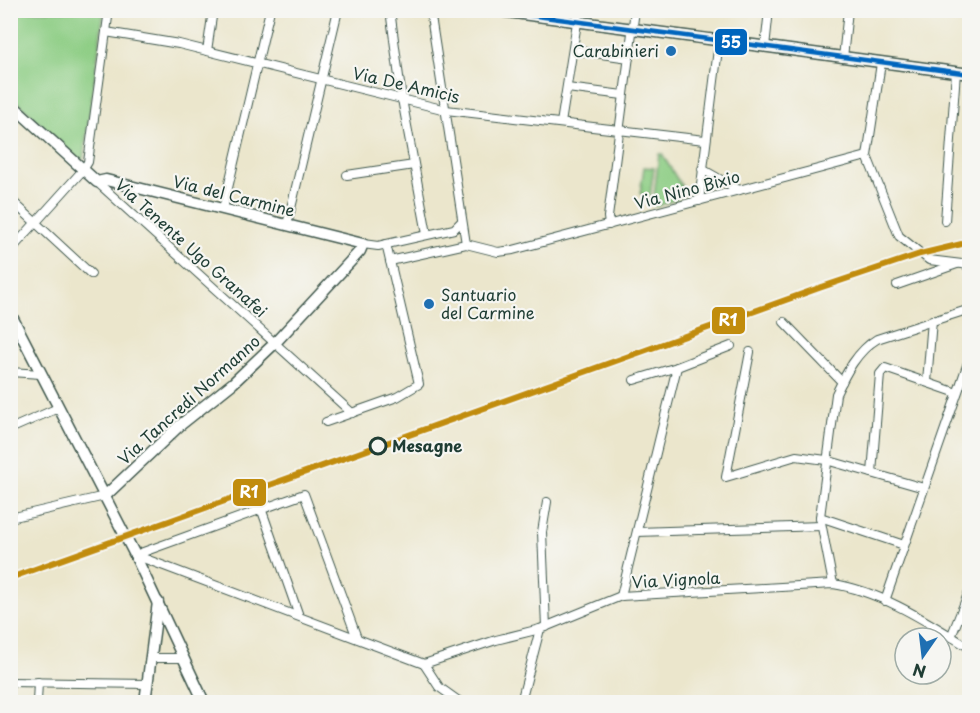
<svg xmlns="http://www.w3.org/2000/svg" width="980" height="713" font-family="'Playpen Sans',sans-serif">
<rect width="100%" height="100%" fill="#f6f6f2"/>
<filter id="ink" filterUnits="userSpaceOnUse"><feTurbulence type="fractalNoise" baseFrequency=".0167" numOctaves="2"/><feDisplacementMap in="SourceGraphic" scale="12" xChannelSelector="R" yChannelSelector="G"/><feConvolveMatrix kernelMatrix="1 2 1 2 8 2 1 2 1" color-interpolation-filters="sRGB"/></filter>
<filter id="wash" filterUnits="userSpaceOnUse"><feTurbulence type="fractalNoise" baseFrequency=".008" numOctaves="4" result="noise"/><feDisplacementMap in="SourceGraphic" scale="24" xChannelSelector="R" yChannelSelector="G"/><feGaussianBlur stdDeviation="1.35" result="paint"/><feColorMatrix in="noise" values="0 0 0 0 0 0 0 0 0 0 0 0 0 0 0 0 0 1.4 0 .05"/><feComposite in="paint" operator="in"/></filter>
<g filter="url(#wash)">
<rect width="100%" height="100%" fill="#ebe6cc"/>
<g fill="#8dcd84" stroke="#56855c" stroke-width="1.5">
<path d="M10,11H104L83,160L77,159L11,96Z"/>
<path d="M659,154H662L685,192L679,198L656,207L653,205Z"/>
<path d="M644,167L654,168L650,196L640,194Z"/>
</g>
</g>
<g filter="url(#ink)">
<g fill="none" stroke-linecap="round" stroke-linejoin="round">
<defs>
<g id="street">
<path d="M390,10L402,99L427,234"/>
<path d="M430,10L466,244"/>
<path d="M106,32L179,44L446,110L705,140"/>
<path d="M765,47L769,10"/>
<path d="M573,50L629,58"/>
<path d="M207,51L213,10"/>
<path d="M843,58L848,10"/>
<path d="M881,63L867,156L899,236L929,260L970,265"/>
<path d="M567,88L623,95"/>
<path d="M561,123L579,10"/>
<path d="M702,169L739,190"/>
<path d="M347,175L414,165"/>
<path d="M97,182L352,413"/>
<path d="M10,199L91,274"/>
<path d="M699,201L719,41"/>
<path d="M223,209L270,10"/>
<path d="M945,221L956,72"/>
<path d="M287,225L338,10"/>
<path d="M609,225L608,217L635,10"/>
<path d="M363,244L378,246L454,229L461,222"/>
<path d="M386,244L390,261L466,244L498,252L513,250L867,156"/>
<path d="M10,251L83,170L88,162L109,10"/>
<path d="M897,285L957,264"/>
<path d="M784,322L842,382"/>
<path d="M750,352L726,477L796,456L826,460L924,488"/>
<path d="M10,372L41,374"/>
<path d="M634,380L677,367"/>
<path d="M927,382L932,320"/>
<path d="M326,422L397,397L419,384L390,261"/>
<path d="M10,429L58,408"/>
<path d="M872,473L880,374L885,368L957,393"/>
<path d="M261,508L299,616"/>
<path d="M820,517L904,545"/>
<path d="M10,518L105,496"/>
<path d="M637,532L821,526"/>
<path d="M135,555L304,494L357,638"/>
<path d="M135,555L424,664"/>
<path d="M833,584L820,517L836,394C846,373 857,351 877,339L970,309"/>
<path d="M621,596L677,367L731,346"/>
<path d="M885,601L970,357"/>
<path d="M546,627L542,532L547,502"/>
<path d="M951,637L970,589"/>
<path d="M152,658H184"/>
<path d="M424,664L496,640L540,629L621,596L833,584C881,591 929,623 970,648"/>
<path d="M424,664L439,687L460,702"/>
<path d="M10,682L148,684"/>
<path d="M37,702L38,682"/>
<path d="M521,702L540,629"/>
</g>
<g id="secondary">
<path d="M492,10L970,74"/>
<path d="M10,103L97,182L106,180L363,244L360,251L274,344L233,383L179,426L105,496"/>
<path d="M10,313L135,555L204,702"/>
<path d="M145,702L158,602"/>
</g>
</defs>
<use href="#street" stroke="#3e564b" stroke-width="10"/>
<use href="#secondary" stroke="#3e564b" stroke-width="13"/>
<use href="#street" stroke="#fff" stroke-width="8"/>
<use href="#secondary" stroke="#fff" stroke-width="10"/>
<defs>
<path id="bus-1" d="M492,10L970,74"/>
</defs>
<use href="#bus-1" stroke="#f6f6f2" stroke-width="9"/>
<use href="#bus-1" stroke="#0065bd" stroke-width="4.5"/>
<defs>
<path id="rail-1" d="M10,578L819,288L920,254L970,242"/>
</defs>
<use href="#rail-1" stroke="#f6f6f2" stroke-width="10"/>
<use href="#rail-1" stroke="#c18c0d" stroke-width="6"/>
</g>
</g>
<g fill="#1f6fb2" stroke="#f6f6f2" stroke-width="2">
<circle cx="671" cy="51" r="6"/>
<circle cx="429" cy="304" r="6"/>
</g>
<circle fill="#f6f6f2" stroke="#1f3d34" stroke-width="3" cx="378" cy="446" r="8"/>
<g text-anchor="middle" stroke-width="4.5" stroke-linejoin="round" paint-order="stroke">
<g font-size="16" fill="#1f3d34" stroke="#f6f6f2" text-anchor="end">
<text x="659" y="57">Carabinieri</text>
<text x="441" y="301" text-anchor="start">Santuario<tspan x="441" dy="18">del Carmine</tspan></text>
</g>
<g font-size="16" fill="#1f3d34" stroke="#f6f6f2">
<text transform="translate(406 85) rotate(13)" y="6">Via De Amicis</text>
<text transform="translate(687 190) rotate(-15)" y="6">Via Nino Bixio</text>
<text transform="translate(234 196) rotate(14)" y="6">Via del Carmine</text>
<text transform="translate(191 248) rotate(42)" y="6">Via Tenente Ugo Granafei</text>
<text transform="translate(189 400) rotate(-42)" y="6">Via Tancredi Normanno</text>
<text transform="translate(676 580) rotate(-3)" y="6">Via Vignola</text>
</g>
<g font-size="16" font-weight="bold" fill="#1f3d34" stroke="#f6f6f2" text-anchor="start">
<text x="392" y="452">Mesagne</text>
</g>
</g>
<g stroke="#f6f6f2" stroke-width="2">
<rect x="714" y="28" width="34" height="28" rx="6" fill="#0065bd"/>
<rect x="711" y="306" width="35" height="29" rx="6" fill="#c18c0d"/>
<rect x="232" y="478" width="35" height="29" rx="6" fill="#c18c0d"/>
</g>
<g font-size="16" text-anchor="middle" font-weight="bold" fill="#fff">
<text x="731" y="48">55</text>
<text x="728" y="326">R1</text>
<text x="249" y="498">R1</text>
</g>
<rect width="980" height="713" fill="none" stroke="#f6f6f2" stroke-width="36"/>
<g transform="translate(923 656) rotate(194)"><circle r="28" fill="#f6f6f2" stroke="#a0aca6" stroke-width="1.5"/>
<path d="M0-4.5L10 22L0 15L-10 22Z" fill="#1f6fb2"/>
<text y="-9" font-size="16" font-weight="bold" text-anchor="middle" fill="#1f3d34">N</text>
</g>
</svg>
